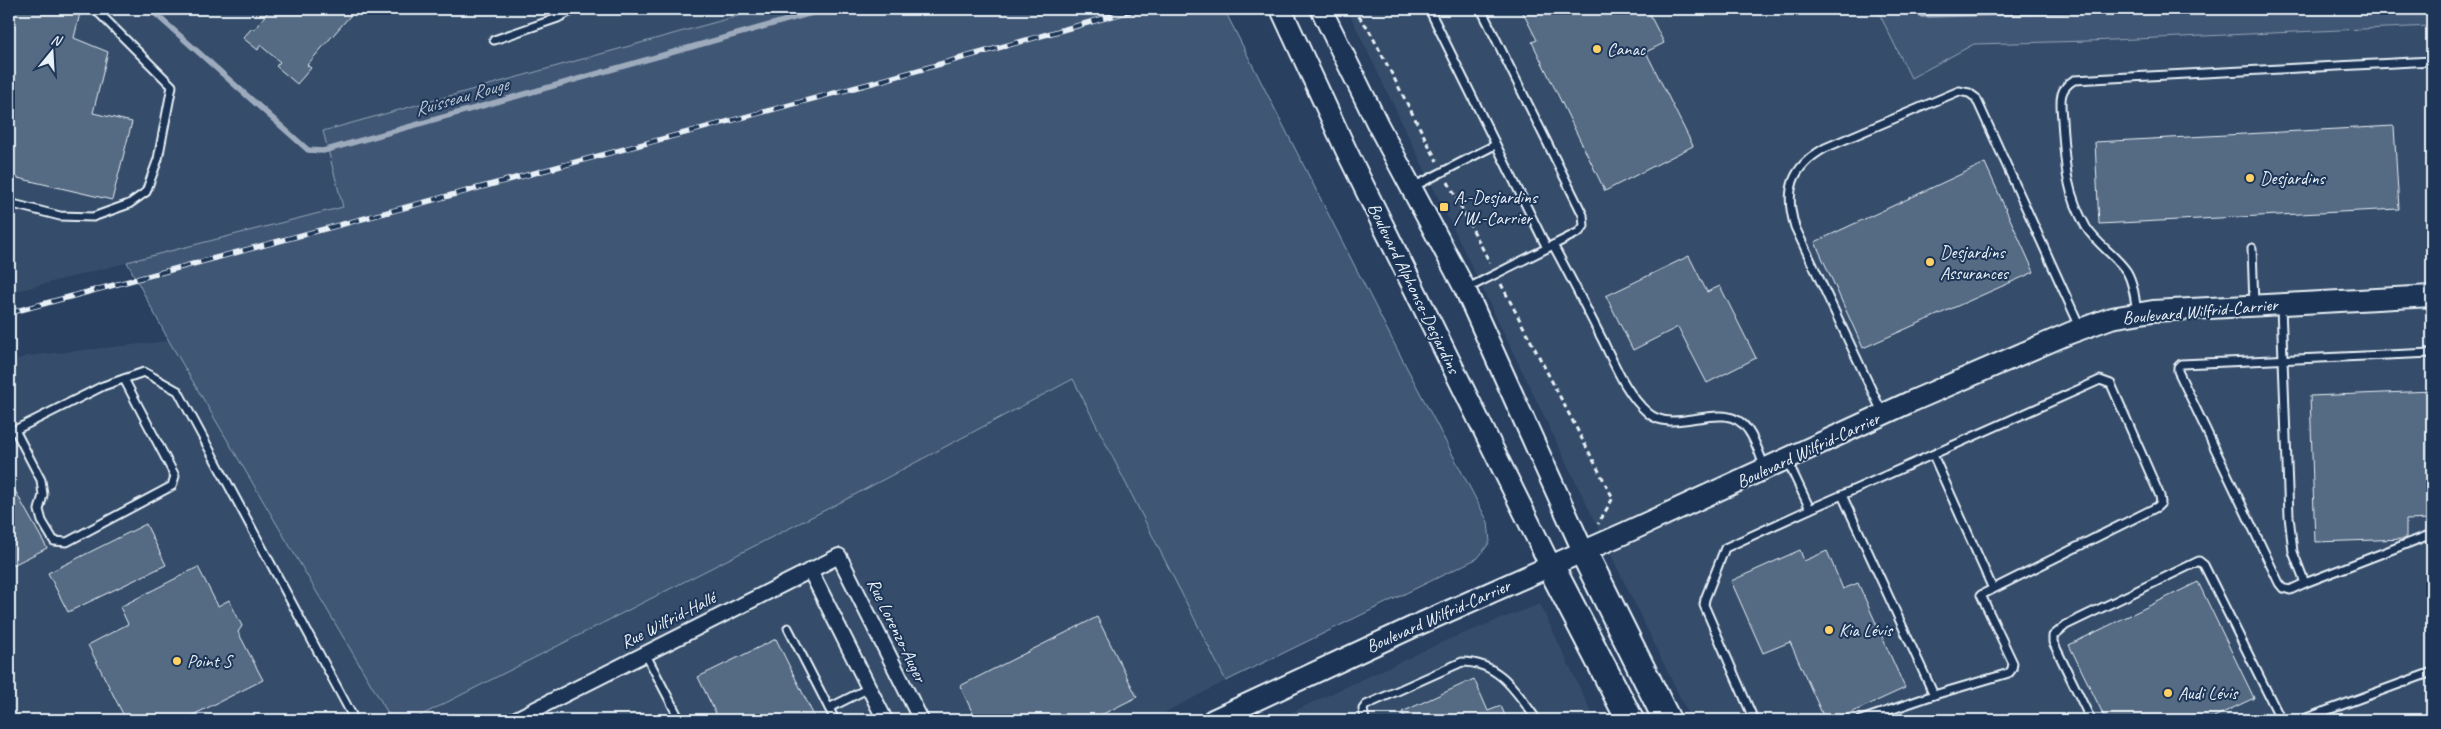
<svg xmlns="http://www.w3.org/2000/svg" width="2441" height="729" font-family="Caveat,sans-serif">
<rect width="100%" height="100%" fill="#294061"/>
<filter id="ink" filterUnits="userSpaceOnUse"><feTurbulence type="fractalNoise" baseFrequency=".02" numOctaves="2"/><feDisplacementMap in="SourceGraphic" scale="10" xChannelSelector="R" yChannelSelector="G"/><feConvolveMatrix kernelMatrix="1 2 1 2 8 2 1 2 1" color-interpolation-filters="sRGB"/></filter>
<g filter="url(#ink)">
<g fill="#364d6b">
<path d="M9,9H763L323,131L343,207L9,293Z"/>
<path d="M1347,9H1877L1911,78L1974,44L2089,41L2432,26V720H1691Z"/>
<path d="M169,341L392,720H18L9,703V362L28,356Z"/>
<path d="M1073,379L1226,681L1150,720H412L841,502Z"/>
<path d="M1540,604L1595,720H1275L1447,640Z"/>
</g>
<g fill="#415774" stroke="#94a4b6">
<path d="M763,9H1224L1396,347L1488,522L1490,542L1478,558L1226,681L1073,379L841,502L412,720H392L169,341L127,262L343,207L323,131Z"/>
<path d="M1877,9H2432V26L2089,41L1974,44L1911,78Z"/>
</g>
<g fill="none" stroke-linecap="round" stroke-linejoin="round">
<g stroke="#9dabbd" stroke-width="5.5">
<path d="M150,9L308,150L323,151L826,9"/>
<path d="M1919,9L1922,15L2182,9"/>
</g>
</g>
<g fill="#556a83" stroke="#e8f1f8">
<path d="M10,9H81L74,38L108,52L93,113L132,122L112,200L9,176Z"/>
<path d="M270,9H356L307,65L311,68L297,84L276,66L280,62L260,45L258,50L243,38L252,28L254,30Z"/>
<path d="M1521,9H1647L1664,43L1646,52L1693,146L1605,191L1532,42L1537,40Z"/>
<path d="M2394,126L2399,209L2099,224L2095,142Z"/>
<path d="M1985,163L2034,272L1863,348L1815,242Z"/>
<path d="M1689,256L1707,292L1720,286L1756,358L1707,383L1678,327L1633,350L1606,296Z"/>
<path d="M2432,391V519L2406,520V539L2315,542L2310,396Z"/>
<path d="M9,480L47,548L9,567Z"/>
<path d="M146,524L166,565L68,612L48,573Z"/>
<path d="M1800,550L1804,561L1827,551L1843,589L1858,583L1905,688L1835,720H1825L1790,642L1763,653L1731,581Z"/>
<path d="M198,567L218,606L229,600L242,626L238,632L263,680L183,720H126L88,645L128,624L120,607Z"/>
<path d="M2198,582L2254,698L2214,717L2215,720H2106L2069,645Z"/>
<path d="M1097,617L1137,697L1091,720H976L960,686Z"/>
<path d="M776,639L816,720H719L698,677Z"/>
<path d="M1474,679L1488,711L1501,706L1507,720H1406L1402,712Z"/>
<path d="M644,713L647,720H629Z"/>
</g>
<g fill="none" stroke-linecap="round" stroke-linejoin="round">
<defs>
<g id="lane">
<path d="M1429,9L1547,248"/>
<path d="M494,40L558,18L575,9"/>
<path d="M1413,187L1495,145"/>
<path d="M9,203L60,216L93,217L129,204L146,192L158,159L172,86L95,9"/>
<path d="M1553,245C1570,276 1586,308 1602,339C1615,365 1626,394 1648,413C1675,437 1725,396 1748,430C1756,441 1760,456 1765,468"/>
<path d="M2252,248L2254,305"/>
<path d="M1466,289L1579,232L1584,226L1583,215L1481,9"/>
<path d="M2281,307L2289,516L2293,552L2305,583L2432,534"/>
<path d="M2137,313C2135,300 2134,284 2127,272C2116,255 2097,245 2086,227C2065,190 2065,162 2062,120C2061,103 2057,90 2074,80L2432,61"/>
<path d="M1882,412L1795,227C1784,191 1791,167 1825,148L1959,91L1969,93L1976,98L2081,329"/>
<path d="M15,430L41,480L43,495L39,510L42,521L54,541L67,542L172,486L175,476L124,379"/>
<path d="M9,433L103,386L144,372L178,391L352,715"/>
<path d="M1933,455L1993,589"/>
<path d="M1787,460L1810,509L1842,495L1934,695L2009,673L2012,669L2013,663L1981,595L2157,507L2161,503L2160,496L2111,384L2100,380L1842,495"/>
<path d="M2305,583L2290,590L2283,588L2279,583L2178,371V367L2181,364L2432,353"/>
<path d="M788,628L835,720"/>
<path d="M645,653L680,720"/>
<path d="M829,708L869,688"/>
<path d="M1365,720L1363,709L1366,705L1462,662C1500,662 1517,693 1537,720"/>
<path d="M1754,720L1704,605L1705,599L1725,548L1810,509"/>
<path d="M1861,720L1934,695"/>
<path d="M2091,720L2053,642V636L2066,625L2199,561L2204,565L2281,720"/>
<path d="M2301,720L2432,672"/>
</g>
<g id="street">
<path d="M810,570L885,720"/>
<path d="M514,720L839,556L921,720"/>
</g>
<g id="secondary">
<path d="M1281,9L1346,150L1550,565"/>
<path d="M1321,9L1378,125L1465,289L1583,551"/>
<path d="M1213,720L1415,626L1625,533L1910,402L2070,333L2111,318L2153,311L2432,296"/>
</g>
<g id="highway">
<path d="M1583,551L1667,720"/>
<path d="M1550,565L1630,720"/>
</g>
</defs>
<use href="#lane" stroke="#e8f1f8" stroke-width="11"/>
<use href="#street" stroke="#e8f1f8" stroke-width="18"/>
<use href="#secondary" stroke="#e8f1f8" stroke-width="24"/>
<use href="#highway" stroke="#e8f1f8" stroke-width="30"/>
<g stroke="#e8f1f8" stroke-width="3" stroke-dasharray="5 4" stroke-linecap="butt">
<path d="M1353,9L1368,28L1437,161"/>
<path d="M1448,182L1490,263"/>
<path d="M1501,284L1613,498L1598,524"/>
</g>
<use href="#lane" stroke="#1d3557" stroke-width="7"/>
<use href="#street" stroke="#1d3557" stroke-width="14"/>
<use href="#secondary" stroke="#1d3557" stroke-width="20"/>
<use href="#highway" stroke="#1d3557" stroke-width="26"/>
<defs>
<path id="rail" d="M9,313L876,82L1137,9"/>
</defs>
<use href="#rail" stroke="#e8f1f8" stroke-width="5.5"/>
<use href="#rail" stroke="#1d3557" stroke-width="4" stroke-dasharray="11" stroke-linecap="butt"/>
</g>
</g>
<g fill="#ffd166" stroke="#1d3557" stroke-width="2">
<circle cx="1597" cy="49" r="5"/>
<circle cx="2250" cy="178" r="5"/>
<rect x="1439" y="202" width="10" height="10" rx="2.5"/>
<circle cx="1930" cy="262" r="5"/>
<circle cx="1829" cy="630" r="5"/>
<circle cx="177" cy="661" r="5"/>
<circle cx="2168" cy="693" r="5"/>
</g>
<g text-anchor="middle" stroke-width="4" stroke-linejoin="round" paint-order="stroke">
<g font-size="18" fill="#e8f1f8" stroke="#1d3557" text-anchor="start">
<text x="1607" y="55">Canac</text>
<text x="2260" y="184">Desjardins</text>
<text x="1454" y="203">A.-Desjardins<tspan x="1454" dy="21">/ W.-Carrier</tspan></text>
<text x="1940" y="258">Desjardins<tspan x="1940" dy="21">Assurances</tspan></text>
<text x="1839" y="636">Kia Lévis</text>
<text x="187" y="667">Point S</text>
<text x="2178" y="699">Audi Lévis</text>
</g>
<g font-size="18" fill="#e8f1f8" stroke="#1d3557">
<text transform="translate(1414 288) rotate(64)" y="6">Boulevard Alphonse-Desjardins</text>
<text transform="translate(2200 311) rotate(-5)" y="6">Boulevard Wilfrid-Carrier</text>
<text transform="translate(1808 450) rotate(-25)" y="6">Boulevard Wilfrid-Carrier</text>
<text transform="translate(1438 616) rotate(-24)" y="6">Boulevard Wilfrid-Carrier</text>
<text transform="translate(668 620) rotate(-27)" y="6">Rue Wilfrid-Hallé</text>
<text transform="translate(897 630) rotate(64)" y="6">Rue Lorenzo-Auger</text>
</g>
<g font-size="19" font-style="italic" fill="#b6c2d0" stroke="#1d3557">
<text transform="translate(461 96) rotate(-16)" y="7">Ruisseau Rouge</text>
</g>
</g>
<rect width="2441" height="729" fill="none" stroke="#1d3557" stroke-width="30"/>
<rect x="15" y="15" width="2411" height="699" fill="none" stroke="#e8f1f8" stroke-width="2" filter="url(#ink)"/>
<g transform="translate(52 52) rotate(18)" stroke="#1d3557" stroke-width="4" paint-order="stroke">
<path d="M0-4L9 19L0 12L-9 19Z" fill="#e8f1f8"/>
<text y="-8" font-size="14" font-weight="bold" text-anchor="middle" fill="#e8f1f8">N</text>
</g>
</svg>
